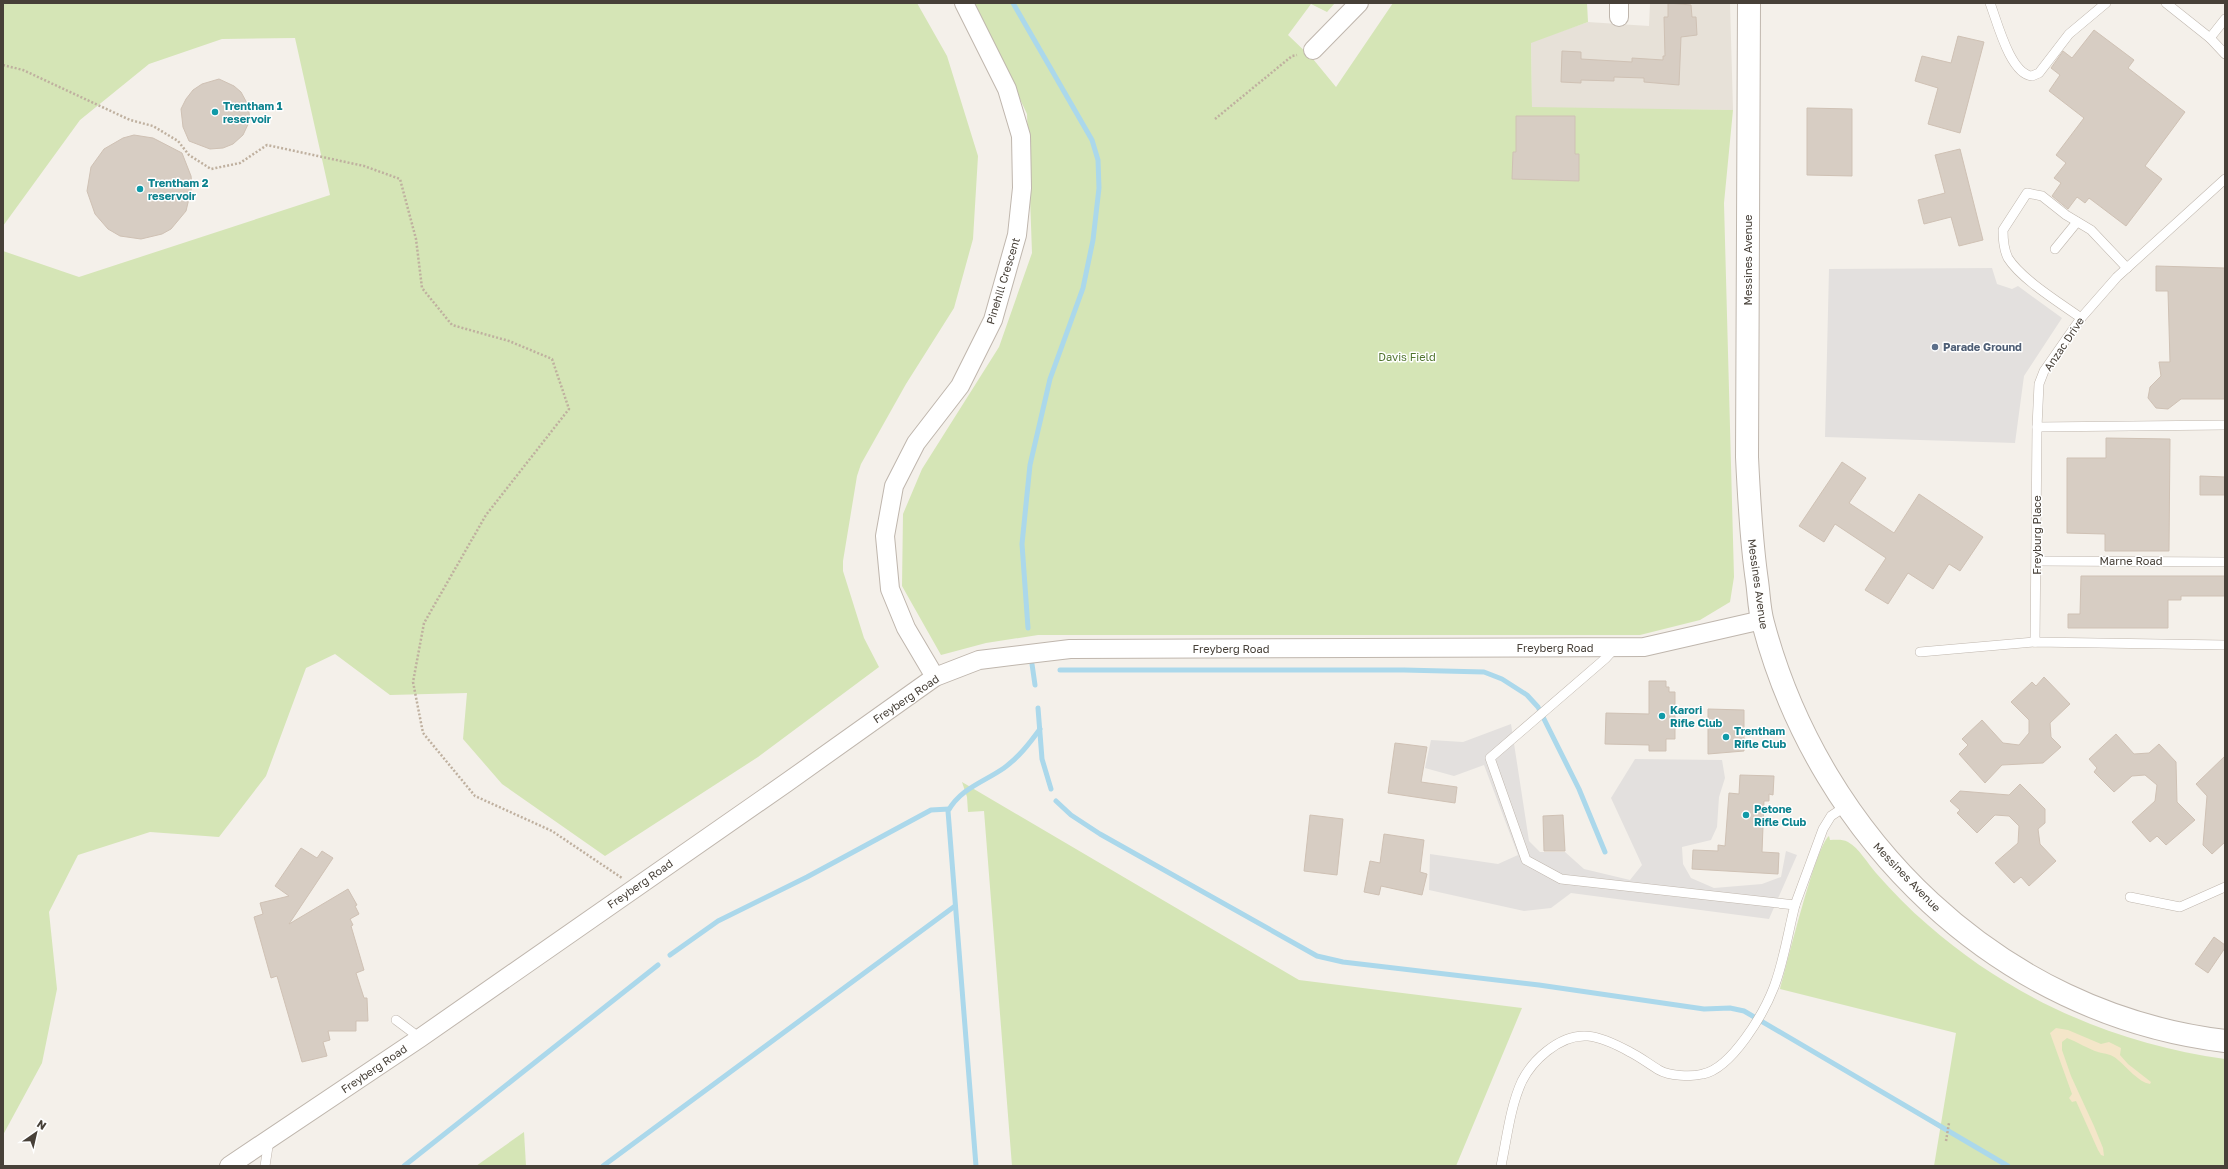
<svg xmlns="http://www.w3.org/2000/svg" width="2228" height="1169" font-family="'Golos Text',sans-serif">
<rect width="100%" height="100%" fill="#f4f0ea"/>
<path fill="#e7e1d8" d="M1650,3H1730L1733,110L1532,108L1531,42L1588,22L1649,26Z"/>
<g fill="#d5e5b6">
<path d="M3,3H917L947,56L978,156L973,239L954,308L906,384L861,464L857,476L843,561V571L864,638L879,667L758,757L605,856L502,784L463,739L467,693L390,695L335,654L306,668L266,776L219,837L150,832L78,855L49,912L57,989L42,1063L3,1135V251L79,277L330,195L295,38L222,39L149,64L80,120L3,226Z"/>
<path d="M975,3H1335L1327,12L1311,4L1288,35L1313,59L1336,87L1393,3H1587L1588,22L1531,43L1532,107L1733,110L1724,203L1734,577L1730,602L1700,620L1640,635H1038L986,643L941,655L902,586L903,514L922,469L999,347L1032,253L1027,114Z"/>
<path d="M962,782L1299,980L1522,1008L1456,1166H1012L984,811L968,812L967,797Z"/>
<path d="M1829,836L1830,840C1837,840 1842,839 1848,842C1859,848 1868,864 1876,873C1892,891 1909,909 1928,925C2011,998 2115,1044 2225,1059V1166H1934L1956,1033L1780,989C1787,965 1815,847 1829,836Z"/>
<path d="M524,1132L526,1166H476Z"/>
</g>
<path fill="#f4e6c9" d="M2056,1028L2068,1030L2101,1044L2109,1042L2121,1048L2120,1055L2128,1064L2151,1082L2150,1084C2138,1082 2127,1067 2118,1060C2112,1054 2105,1054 2098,1052C2088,1049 2078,1042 2067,1038L2062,1042V1050L2071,1076L2094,1126L2103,1148L2104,1156L2101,1155L2098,1150L2076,1101L2072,1102L2069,1098L2072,1094L2050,1033Z"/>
<g fill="#e3e0de">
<path d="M1992,268L1997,284L2012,289L2018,286L2062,318L2024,376L2015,443L1825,437L1829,269Z"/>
<path d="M1511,724L1529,841L1540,852H1565L1584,869L1630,880L1642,865L1611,798L1635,759L1722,760L1725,778L1719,797L1717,827L1711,840L1682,847L1683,864L1691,878L1714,888L1762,884L1781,877L1786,851L1797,855L1769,919L1571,893L1551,908L1524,911L1429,890L1430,854L1498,864L1518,855L1484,765L1454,776L1425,768L1431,740L1463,742Z"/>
</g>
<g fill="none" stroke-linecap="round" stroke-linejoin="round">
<g stroke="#abd8eb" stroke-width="5">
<path d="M1013,3L1092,140L1098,160L1099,188L1093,240L1083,288L1050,379L1030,465L1022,544L1028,628"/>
<path d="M1032,664L1035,685"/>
<path d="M1060,670H1404L1484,672L1502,679L1527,695L1538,707L1579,789L1605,852"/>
<path d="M1038,708L1042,759L1051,789"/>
<path d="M1056,801L1071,815L1100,834L1317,956L1343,962L1539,985L1704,1009L1730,1008L1744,1011L2008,1166"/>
<path d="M670,955L718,921L807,877L931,810L949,809"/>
<path d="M404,1166L658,965"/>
<path d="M603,1166L955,906"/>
<path d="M976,1166L948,811C961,788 984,782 1004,768C1019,757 1029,744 1040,729"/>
</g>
</g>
<g fill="#d7cdc3" stroke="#cfc1b4">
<path d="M1668,3L1691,5L1692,17H1696L1697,35L1681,37L1679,85L1644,82V78L1614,77V81L1581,80V83L1561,82L1562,51L1581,52V59L1632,62V58L1663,60V56H1665L1664,17H1668Z"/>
<path d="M2094,30L2134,60L2128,68L2185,112L2145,166L2162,179L2126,226L2089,198L2085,203L2077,197L2068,209L2052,196L2061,183L2054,178L2066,163L2056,155L2084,118L2049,91L2060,75L2051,68L2063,51L2072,58Z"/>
<path d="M1958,36L1984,42L1960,133L1928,124L1938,88L1915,81L1922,56L1951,63Z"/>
<path d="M219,79L234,86L241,92L248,105L250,120L243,135L233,144L223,148L210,149L189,141L183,127L181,109L186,99L193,90L202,84Z"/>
<path d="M1807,108L1852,109V176L1807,175Z"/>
<path d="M1516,116H1575V154H1579V181L1512,179L1513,152H1516Z"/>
<path d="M134,135L153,138L182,153L191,176L192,186L186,211L171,229L162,234L141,239L120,236L108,229L95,214L87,191L91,167L104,149L123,138Z"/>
<path d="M1960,149L1983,240L1959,246L1951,217L1924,224L1918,200L1945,193L1935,155Z"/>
<path d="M2156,266L2225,268V399H2181L2168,409L2156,408L2148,398L2150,387L2161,376L2159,362H2170L2168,291H2156Z"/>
<path d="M2106,438L2170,439L2169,551H2105V534L2067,533V458H2106Z"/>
<path d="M1842,462L1866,478L1849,503L1894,533L1919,494L1983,537L1960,571L1949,564L1933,589L1908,573L1888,604L1865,590L1886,558L1835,524L1824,542L1799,526Z"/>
<path d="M2200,476L2225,477V495H2200Z"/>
<path d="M2081,576H2225V596H2181V600H2168V628H2068V614H2080Z"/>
<path d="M2044,677L2070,704L2050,723L2051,737L2061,747L2043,763L2002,765L1985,783L1959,754L1968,745L1962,739L1982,720L2003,743L2019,745L2029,733V720L2011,702L2032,682L2036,686Z"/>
<path d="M1649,681H1666V687H1669V692H1675V739H1666V751H1649V745L1605,744L1606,713L1649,714Z"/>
<path d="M1708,709L1744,710V751L1708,754Z"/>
<path d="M2116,734L2134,754L2149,753L2159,744L2176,762L2177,802L2195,820L2166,845L2157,836L2150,842L2132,822L2155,801L2157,785L2145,775L2132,776L2114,792L2094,772L2097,768L2089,759Z"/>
<path d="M1395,743L1427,747L1421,782L1457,787L1455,803L1388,793Z"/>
<path d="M2225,756V842L2212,854L2203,845L2207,796L2196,784Z"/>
<path d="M1740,775L1774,776L1773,795L1769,794V801H1764L1762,852L1779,853L1778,874L1692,869L1693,850L1718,851V845L1725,846L1729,793L1739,794Z"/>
<path d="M2020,784L2045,809V823L2038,829L2040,844L2056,861L2029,886L2021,877L2014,883L1995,863L2018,843L2019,826L2009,816L1995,815L1977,833L1957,813L1960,810L1950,801L1960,791L2009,795Z"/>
<path d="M1310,815L1343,819L1337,875L1304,871Z"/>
<path d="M1563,815L1565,851H1544L1543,816Z"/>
<path d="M1384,834L1424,840L1420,872L1427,874L1422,895L1381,886L1379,895L1364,892L1370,861L1380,863Z"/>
<path d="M301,848L317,858L322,851L333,858L289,924L348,889L357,905L355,906L359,914L350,919L353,925L351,926L364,970L356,973L364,998H367L368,1021H356V1031H328L330,1040L323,1042L327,1056L302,1062L277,976L271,978L254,917L263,914L260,903L289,896L275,886Z"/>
<path d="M2214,937L2225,945V948L2208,973L2195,964Z"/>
</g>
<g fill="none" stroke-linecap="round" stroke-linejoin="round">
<defs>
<g id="service">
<path d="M1990,3C1997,21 2010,74 2032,76L2039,73L2069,34L2106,3"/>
<path d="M2166,3L2210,38L2225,54"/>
<path d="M2210,38L2225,19"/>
<path d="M2055,249L2077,222"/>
<path d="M2081,318C2060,303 2021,279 2008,258C2004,250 2003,238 2003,230L2027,193L2042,196L2066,215L2091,230L2127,268"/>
<path d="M2037,427L2225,425"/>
<path d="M2037,561L2225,562"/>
<path d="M2035,642L2037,427L2039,384L2044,371L2081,318L2117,277L2225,179"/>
<path d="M1615,648L1606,658L1490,758L1526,860L1561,879L1795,905L1823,829L1831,816L1846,806"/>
<path d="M1920,652L2035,642L2225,645"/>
<path d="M2130,897L2180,907L2225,887"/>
<path d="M396,1020L420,1038"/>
<path d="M265,1166L269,1140"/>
<path d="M1501,1166C1507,1138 1510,1107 1522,1081C1528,1069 1537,1059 1547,1051C1577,1027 1599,1035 1630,1052C1640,1057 1649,1064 1659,1070C1669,1076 1691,1077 1703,1074C1732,1068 1764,1013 1774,987C1784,961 1788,932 1795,905"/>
</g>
<g id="minor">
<path d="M1619,3V17"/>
<path d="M1313,50L1359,3"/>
<path d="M935,677L906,628L890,589L885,536L894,486L916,443L960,386L993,320L1017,235L1022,188L1021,136L1007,89L964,3"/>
<path d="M229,1166L420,1038L786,783L935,677L979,660L1070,649L1644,647L1762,620"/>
</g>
<path id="tertiary" d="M1749,3L1747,457C1749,499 1751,540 1757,581C1759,595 1759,609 1763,623C1820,839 1999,1014 2225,1041"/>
</defs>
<use href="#service" stroke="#bfb6ad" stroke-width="10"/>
<use href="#minor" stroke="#bfb6ad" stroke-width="20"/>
<use href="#tertiary" stroke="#bfb6ad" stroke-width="24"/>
<g stroke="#bfb09f" stroke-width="2.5" stroke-dasharray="2 2" stroke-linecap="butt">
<path d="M3,65L23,70L130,120L153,126L178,141L189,155L211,169L240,163L267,145L364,166L400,179L416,239L422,288L452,325L509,341L552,359L569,409L486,515L424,623L413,682L423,733L475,796L552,831L622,878"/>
<path d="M1215,119L1292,56L1297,55"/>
<path d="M1946,1141L1949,1123"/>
</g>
<use href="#service" stroke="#fff" stroke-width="9"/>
<use href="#minor" stroke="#fff" stroke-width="18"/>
<use href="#tertiary" stroke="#fff" stroke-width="22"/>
</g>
<g fill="#0f9aa8" stroke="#fff" stroke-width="1.5">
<circle cx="215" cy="112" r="4"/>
<circle cx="140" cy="189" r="4"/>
<circle cx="1662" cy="716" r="4"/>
<circle cx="1726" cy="737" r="4"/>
<circle cx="1746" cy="815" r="4"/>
</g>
<circle fill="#5c6f8a" stroke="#fff" stroke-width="1.5" cx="1935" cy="347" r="4"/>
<g text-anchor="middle" stroke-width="3" stroke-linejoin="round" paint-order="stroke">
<g font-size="11" font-weight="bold" fill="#0d838f" stroke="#fff" text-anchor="start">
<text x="223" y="110">Trentham 1<tspan x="223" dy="13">reservoir</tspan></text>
<text x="148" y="187">Trentham 2<tspan x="148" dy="13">reservoir</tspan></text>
<text x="1670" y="714">Karori<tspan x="1670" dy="13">Rifle Club</tspan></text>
<text x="1734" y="735">Trentham<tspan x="1734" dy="13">Rifle Club</tspan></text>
<text x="1754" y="813">Petone<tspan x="1754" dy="13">Rifle Club</tspan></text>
</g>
<g font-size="11" fill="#474038" stroke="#fff">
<text transform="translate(1748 260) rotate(-90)" y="4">Messines Avenue</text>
<text transform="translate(1003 281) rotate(-73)" y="4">Pinehill Crescent</text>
<text transform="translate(2064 344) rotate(-56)" y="4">Anzac Drive</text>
<text transform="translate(2037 535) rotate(-90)" y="4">Freyburg Place</text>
<text x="2131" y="565">Marne Road</text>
<text transform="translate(1758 584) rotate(82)" y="4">Messines Avenue</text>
<text x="1555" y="652">Freyberg Road</text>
<text x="1231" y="653">Freyberg Road</text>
<text transform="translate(906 699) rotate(-34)" y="4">Freyberg Road</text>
<text transform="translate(1907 877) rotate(46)" y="4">Messines Avenue</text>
<text transform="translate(640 884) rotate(-35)" y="4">Freyberg Road</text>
<text transform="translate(374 1069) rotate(-34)" y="4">Freyberg Road</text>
</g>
<g font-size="11" font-weight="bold" fill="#4e5e75" stroke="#fff" text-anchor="start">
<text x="1943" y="351">Parade Ground</text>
</g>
<g font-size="11" fill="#517530" stroke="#fff">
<text x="1407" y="361">Davis Field</text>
</g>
</g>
<rect width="2228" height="1169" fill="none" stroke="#474038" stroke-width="8"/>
<g transform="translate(36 1133) rotate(34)" stroke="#ffffff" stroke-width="3" paint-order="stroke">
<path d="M0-3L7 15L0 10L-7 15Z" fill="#474038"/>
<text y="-6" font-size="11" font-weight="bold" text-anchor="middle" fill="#474038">N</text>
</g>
</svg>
